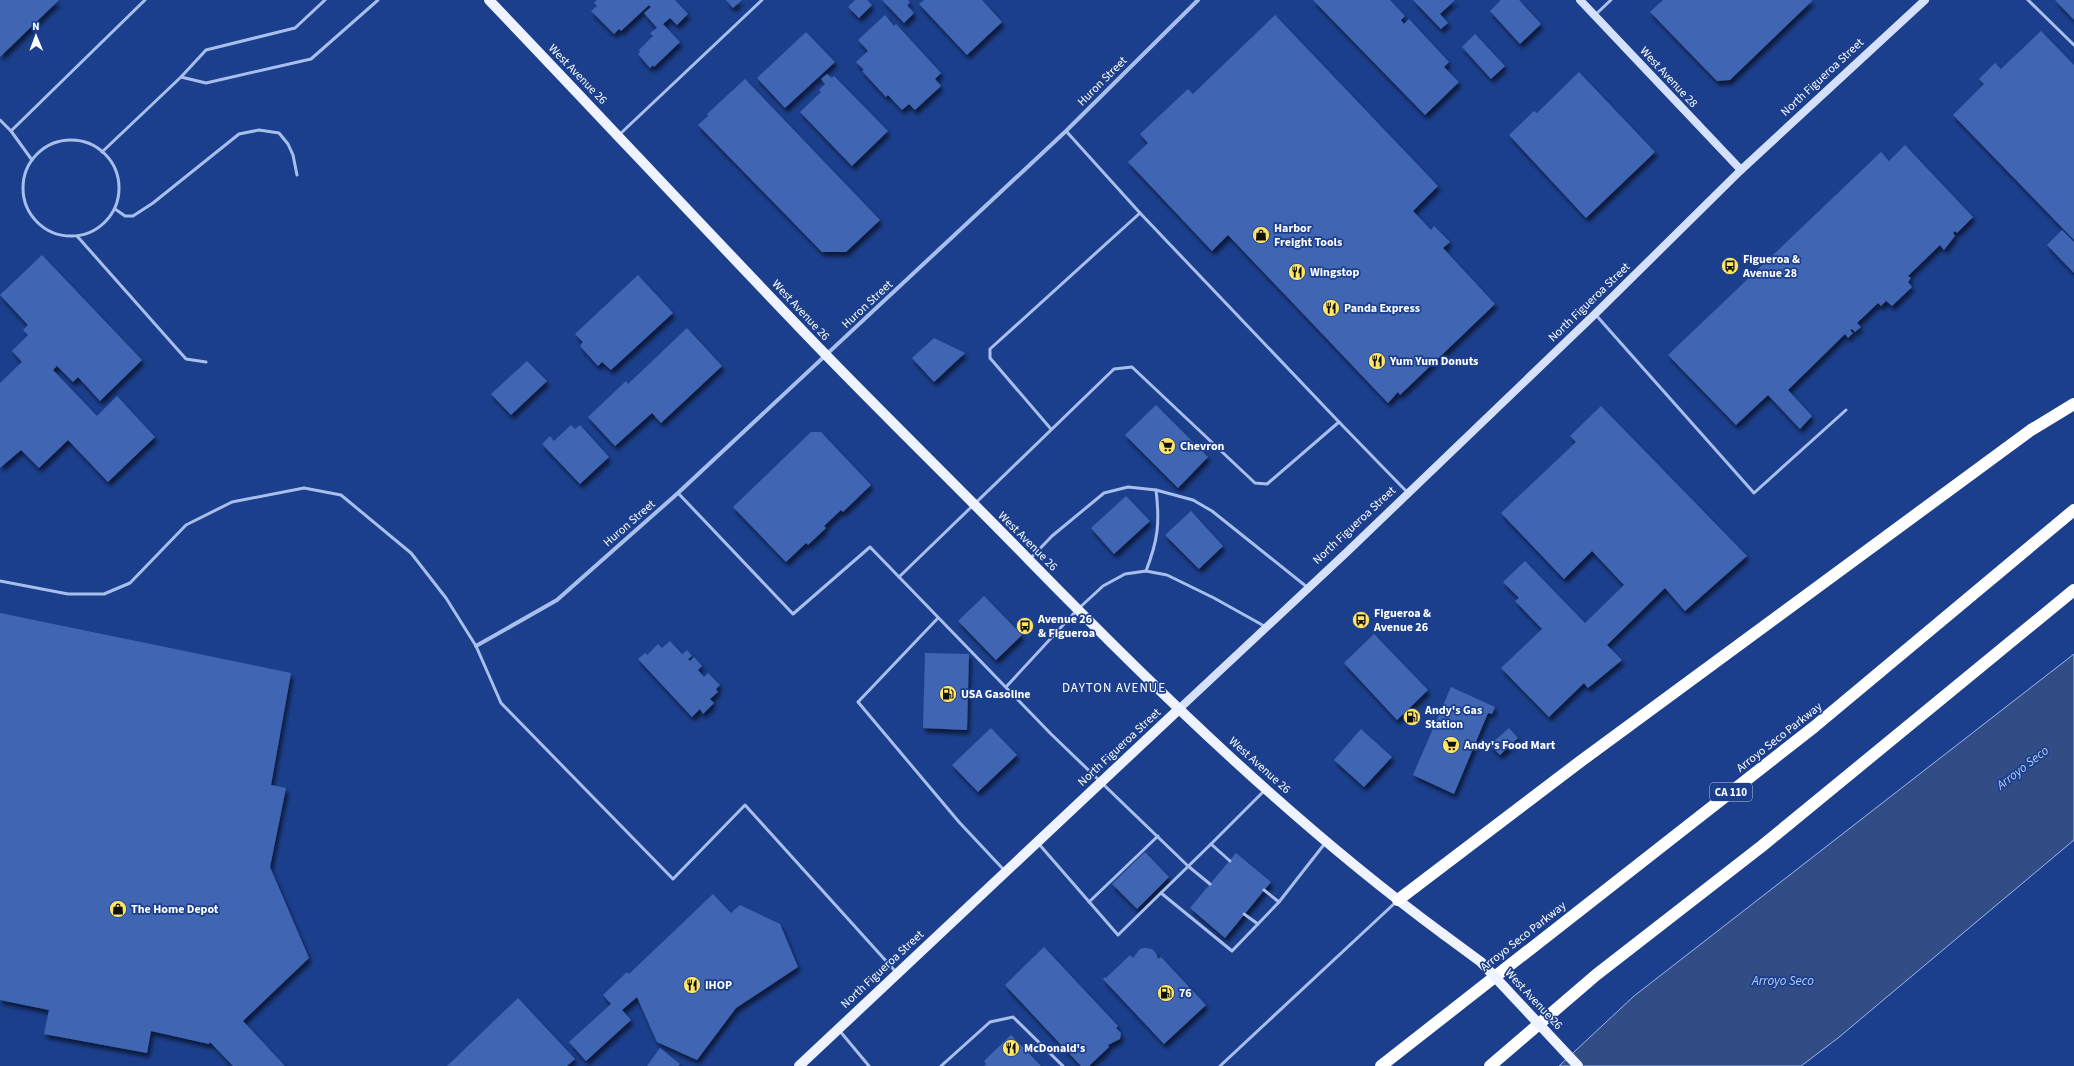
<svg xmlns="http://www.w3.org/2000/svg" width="2074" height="1066" font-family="'Source Sans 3',sans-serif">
<defs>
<filter id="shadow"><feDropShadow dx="2.5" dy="4.5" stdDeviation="2" flood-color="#0009"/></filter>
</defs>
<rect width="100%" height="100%" fill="#1c3f8d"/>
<path fill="#324c86" stroke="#9bb8ef" d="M2074,654V840L1838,1038L1801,1066H1559L1634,996Z"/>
<g fill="#4065b3" filter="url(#shadow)">
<path d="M0,0H59L0,57Z"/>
<path d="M597,0H675L688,14L677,25L670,18L663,24L680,42L654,67L653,65L650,68L638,54L640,52L639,50L653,36L650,33L657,28L644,13L651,7L649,5L621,31L619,29L614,34L591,11L597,6L594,3Z"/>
<path d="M726,0H742L733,8Z"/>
<path d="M855,0H867L872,5L859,18L848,7Z"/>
<path d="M882,0H908L910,3L907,5L914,13L904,23Z"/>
<path d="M924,0H982L1002,22L967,55L919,4Z"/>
<path d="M1313,0H1390L1405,16L1401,20L1404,24L1409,19L1449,62L1444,67L1459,82L1425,115Z"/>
<path d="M1413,0H1455L1440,14L1448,23L1441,29Z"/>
<path d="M1501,0H1519L1541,24L1520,44L1490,11Z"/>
<path d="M1663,0H1813L1730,80L1717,81L1650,12Z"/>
<path d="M2055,0H2074V20Z"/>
<path d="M885,15L894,26L896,24L941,73L935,79L941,86L915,110L909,104L902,110L888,95L886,97L862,71L864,70L856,62L868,51L858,40Z"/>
<path d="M1275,15L1438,186L1413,211L1431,230L1434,226L1450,242L1443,248L1495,304L1400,395L1398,392L1388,403L1228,235L1212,251L1128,162L1148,143L1140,134L1188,89L1193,94Z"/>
<path d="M2041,31L2074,65V240L1953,115L1984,84L1979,79L1995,63L2001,69Z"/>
<path d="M806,32L835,62L785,108L757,78Z"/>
<path d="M1475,34L1505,66L1491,79L1462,47Z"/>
<path d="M1579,72L1655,152L1586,218L1509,135L1534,111L1537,113Z"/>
<path d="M827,74L832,78L834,76L836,78L888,131L852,166L800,112L821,92L819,90L825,84L821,79Z"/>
<path d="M745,79L880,220L846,252H822L698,125L708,116L707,114Z"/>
<path d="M1905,145L1973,217L1957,233L1955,231L1953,233L1955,236L1944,250L1940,245L1908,276L1911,278L1908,282L1912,287L1892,306L1883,298L1886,301L1881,306L1878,303L1857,323L1861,327L1855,332L1852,329L1850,330L1853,333L1848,338L1845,334L1788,390L1812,416L1800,429L1768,395L1736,425L1668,355L1881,152L1889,161Z"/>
<path d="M2062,230L2074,242V273L2047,245Z"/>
<path d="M42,255L142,360L100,401L78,377L73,382L57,366L53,370L97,416L117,396L155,437L108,482L68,440L39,468L21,450L0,468V383L22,362L12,351L28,335L23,330L28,325L0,295Z"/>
<path d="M638,275L673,313L611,370L602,362L598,366L580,346L583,342L575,334Z"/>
<path d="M687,328L722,366L661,423L652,413L615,446L588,417L626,381L628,384Z"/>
<path d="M934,338L965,353L934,382L912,358Z"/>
<path d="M527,361L547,381L511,415L491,394Z"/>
<path d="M1156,405L1208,457L1178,488L1125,435Z"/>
<path d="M1601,406L1747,556L1685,611L1665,588L1607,645L1622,660L1588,688L1584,683L1549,717L1501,668L1542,629L1515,601L1519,598L1503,582L1525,561L1585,623L1624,585L1592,551L1564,579L1501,513L1576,442L1570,436Z"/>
<path d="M571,425L575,429L580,425L609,457L580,484L542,444L550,436L554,441Z"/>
<path d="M811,432H821L871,485L843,512L841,510L824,526L826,528L808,545L806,543L786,562L733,507Z"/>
<path d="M1126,496L1150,521L1114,554L1091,528Z"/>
<path d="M1191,511L1223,546L1199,569L1165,535Z"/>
<path d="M984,596L1022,635L996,660L958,621Z"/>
<path d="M0,613L291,673L271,785L286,788L270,867L309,958L243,1021L285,1066H233L210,1042L209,1044L151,1031L147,1053L44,1034L49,1010L0,1000Z"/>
<path d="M1374,634L1428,690L1397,720L1344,663Z"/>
<path d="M670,641L682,654L687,650L692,656L688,659L690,661L694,657L702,666L698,670L704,677L708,673L720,685L716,689L718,692L710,699L714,703L703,714L700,709L692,717L638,659L645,653L647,655L658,644L662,648Z"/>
<path d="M925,653L969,654L967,730L923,728Z"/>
<path d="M1451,687L1495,707L1492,714L1488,713L1454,794L1413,775Z"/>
<path d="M991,728L1017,755L978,792L952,765Z"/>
<path d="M1509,728L1518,738L1500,755L1490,745Z"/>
<path d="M1361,729L1392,757L1364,787L1334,760Z"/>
<path d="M1145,852L1169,877L1137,909L1112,884Z"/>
<path d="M1236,853L1271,882L1225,938L1190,908Z"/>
<path d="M713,894L731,913L740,905L780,924L798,967L736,1008L697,1060L657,1042L637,997L622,1010L631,1020L586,1061L569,1042L611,1004L603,995L627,972L629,974Z"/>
<path d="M1044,947L1118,1026L1116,1028L1121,1033L1120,1039L1108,1045L1109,1047L1089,1066H1081L1005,985Z"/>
<path d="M1145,948L1152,949L1156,953L1158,959L1161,957L1206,1005L1164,1044L1103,979L1105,977L1106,978L1130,955L1133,958L1140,949Z"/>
<path d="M518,998L575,1059L567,1066H447Z"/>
<path d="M1011,1035L1041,1066H984L986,1064L984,1061Z"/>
<path d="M660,1048L680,1064L678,1066H647Z"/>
</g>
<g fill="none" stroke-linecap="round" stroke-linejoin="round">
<g stroke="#a8bfed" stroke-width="3">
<path d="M2028,0L2074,45"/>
<path d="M1595,15L1611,0"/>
<path d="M181,77L206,83L311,59L378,0"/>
<path d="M0,120L11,131L32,160"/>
<path d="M11,131L145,0"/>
<path d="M1066,131L1140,213"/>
<path d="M620,134L762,0"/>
<circle cx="71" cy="188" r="48"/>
<path d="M102,152L181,77L206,50L295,28L325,0"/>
<path d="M115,209L125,216H133L153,203L239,134L259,130L279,133L288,144L293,155L297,175"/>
<path d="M77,236L186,359L206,362"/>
<path d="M1595,314L1754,493L1846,410"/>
<path d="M1339,422L1407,492"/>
<path d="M678,493L793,614L870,547L1051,734L1188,866L1210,884"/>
<path d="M1030,559L1052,536L1104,493L1128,487L1156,490L1193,500L1212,511L1307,587"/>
<path d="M1146,571C1158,540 1160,523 1156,490"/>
<path d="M899,577L1114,369L1132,367L1255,483L1267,484L1339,422L1140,213L990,349V358L1051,429"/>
<path d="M0,581L68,594H104L130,583L186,525L232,502L304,488L341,495L411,553L446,598L476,646L501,703L673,879L745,805L896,972"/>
<path d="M938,618L858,702L959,822L1004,870"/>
<path d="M1006,687L1077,610L1103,586L1125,574L1146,571L1167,575L1214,598L1266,627"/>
<path d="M1038,843L1118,935L1211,844L1230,861"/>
<path d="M1211,844L1265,790"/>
<path d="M1264,890L1279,902L1326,842"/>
<path d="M1161,893L1232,951L1279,902"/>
<path d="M1089,902L1158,836"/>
<path d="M1244,914L1258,924"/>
<path d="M839,1030L869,1066"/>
<path d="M941,1066L990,1022L1013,1017L1063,1066"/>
<path d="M1220,1066L1396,902"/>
</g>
<path stroke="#a8bfed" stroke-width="4" d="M476,646L557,600L678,493L1066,131L1198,0"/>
<g stroke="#d5e0fa" stroke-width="8">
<path d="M1580,0L1741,170"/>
<path d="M1179,709L1348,551L1595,314L1741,170L1925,0"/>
</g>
<g stroke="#eef3ff" stroke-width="10">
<path d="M489,0C602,118 713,238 827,356C894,425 963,492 1030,561C1160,694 1294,824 1443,934"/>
<path d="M799,1066L1179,709"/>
</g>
<g stroke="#fff" stroke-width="12">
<path d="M1398,900L1581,761L2031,430L2074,404"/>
<path d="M1381,1066L1814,727L2074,510"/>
<path d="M1490,1066L1596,975L1762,846L2074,590"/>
</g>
<path stroke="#eef3ff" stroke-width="10" d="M1443,934L1481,962L1578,1066"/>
</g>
<defs>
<symbol id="shop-disc" viewBox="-11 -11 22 22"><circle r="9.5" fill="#fee565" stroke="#1c3f8d"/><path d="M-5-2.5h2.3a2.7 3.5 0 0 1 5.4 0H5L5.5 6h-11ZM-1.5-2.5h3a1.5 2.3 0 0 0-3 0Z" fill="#111"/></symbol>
<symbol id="bus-disc" viewBox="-11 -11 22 22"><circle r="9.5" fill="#fee565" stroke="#1c3f8d"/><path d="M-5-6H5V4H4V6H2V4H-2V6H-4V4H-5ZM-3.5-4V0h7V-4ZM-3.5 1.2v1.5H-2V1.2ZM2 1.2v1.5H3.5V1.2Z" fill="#111"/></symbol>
<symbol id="restaurant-disc" viewBox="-11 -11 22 22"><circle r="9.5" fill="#fee565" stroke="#1c3f8d"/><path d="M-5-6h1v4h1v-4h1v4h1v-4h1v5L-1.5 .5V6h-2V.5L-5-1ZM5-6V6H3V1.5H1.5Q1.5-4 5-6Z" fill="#111"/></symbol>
<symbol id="supermarket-disc" viewBox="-11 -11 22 22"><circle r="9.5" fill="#fee565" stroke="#1c3f8d"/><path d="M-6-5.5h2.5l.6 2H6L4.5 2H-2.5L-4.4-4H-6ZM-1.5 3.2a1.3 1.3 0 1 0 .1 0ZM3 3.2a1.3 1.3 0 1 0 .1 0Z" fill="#111"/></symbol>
<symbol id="fuel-disc" viewBox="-11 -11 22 22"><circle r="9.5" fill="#fee565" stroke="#1c3f8d"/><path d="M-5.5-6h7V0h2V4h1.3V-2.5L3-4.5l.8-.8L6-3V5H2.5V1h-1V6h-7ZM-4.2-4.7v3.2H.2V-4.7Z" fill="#111"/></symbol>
</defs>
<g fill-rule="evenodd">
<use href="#shop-disc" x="1251" y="225" width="20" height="20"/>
<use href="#bus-disc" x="1720" y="256" width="20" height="20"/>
<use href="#restaurant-disc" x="1287" y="262" width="20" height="20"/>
<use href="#restaurant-disc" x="1321" y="298" width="20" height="20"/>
<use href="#restaurant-disc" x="1367" y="351" width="20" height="20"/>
<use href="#supermarket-disc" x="1157" y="436" width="20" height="20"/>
<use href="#bus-disc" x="1351" y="610" width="20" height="20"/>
<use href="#bus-disc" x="1015" y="616" width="20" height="20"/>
<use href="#fuel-disc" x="938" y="684" width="20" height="20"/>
<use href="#fuel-disc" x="1402" y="707" width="20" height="20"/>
<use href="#supermarket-disc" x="1441" y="735" width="20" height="20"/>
<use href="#shop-disc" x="108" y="899" width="20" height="20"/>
<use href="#restaurant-disc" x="682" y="975" width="20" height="20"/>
<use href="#fuel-disc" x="1156" y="983" width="20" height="20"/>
<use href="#restaurant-disc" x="1001" y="1038" width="20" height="20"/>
</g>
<g text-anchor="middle" stroke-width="3.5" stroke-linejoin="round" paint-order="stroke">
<rect fill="#1c3f8d" stroke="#bbc5dd" stroke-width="1" x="1710" y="783" width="42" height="18" rx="3"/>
<g font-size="11" font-weight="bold" fill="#fff">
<text x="1731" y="796">CA 110</text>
</g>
<g font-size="12" fill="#fff" stroke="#1c3f8d">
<text transform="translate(578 74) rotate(46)" y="4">West Avenue 26</text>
<text transform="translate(1669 77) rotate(47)" y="4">West Avenue 28</text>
<text transform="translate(1822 77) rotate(-43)" y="4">North Figueroa Street</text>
<text transform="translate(1102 81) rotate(-45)" y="4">Huron Street</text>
<text transform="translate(1589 302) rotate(-44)" y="4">North Figueroa Street</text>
<text transform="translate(867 304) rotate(-43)" y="4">Huron Street</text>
<text transform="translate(801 310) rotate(47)" y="4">West Avenue 26</text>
<text transform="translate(629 523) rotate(-41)" y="4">Huron Street</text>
<text transform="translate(1354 525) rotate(-43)" y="4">North Figueroa Street</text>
<text transform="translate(1028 541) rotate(45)" y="4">West Avenue 26</text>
<text transform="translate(1779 737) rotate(-38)" y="4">Arroyo Seco Parkway</text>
<text transform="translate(1119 747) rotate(-43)" y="4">North Figueroa Street</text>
<text transform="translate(1260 765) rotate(42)" y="4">West Avenue 26</text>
<text transform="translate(1523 936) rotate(-38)" y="4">Arroyo Seco Parkway</text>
<text transform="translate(882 969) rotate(-43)" y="4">North Figueroa Street</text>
<text transform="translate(1534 999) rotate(47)" y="4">West Avenue 26</text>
</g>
<g font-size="12" font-weight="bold" fill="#fff" stroke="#1c3f8d" text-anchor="start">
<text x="1274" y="232">Harbor<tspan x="1274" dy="14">Freight Tools</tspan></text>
<text x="1743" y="263">Figueroa &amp;<tspan x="1743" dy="14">Avenue 28</tspan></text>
<text x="1310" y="276">Wingstop</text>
<text x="1344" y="312">Panda Express</text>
<text x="1390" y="365">Yum Yum Donuts</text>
<text x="1180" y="450">Chevron</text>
<text x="1374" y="617">Figueroa &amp;<tspan x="1374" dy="14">Avenue 26</tspan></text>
<text x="1038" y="623">Avenue 26<tspan x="1038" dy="14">&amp; Figueroa</tspan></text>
<text x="961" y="698">USA Gasoline</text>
<text x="1425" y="714">Andy's Gas<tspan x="1425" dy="14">Station</tspan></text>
<text x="1464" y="749">Andy's Food Mart</text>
<text x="131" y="913">The Home Depot</text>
<text x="705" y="989">IHOP</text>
<text x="1179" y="997">76</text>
<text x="1024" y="1052">McDonald's</text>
</g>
<g font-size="13" letter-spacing="1" fill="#fff" stroke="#1c3f8d">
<text x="1114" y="692">DAYTON AVENUE</text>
</g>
<g font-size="13" font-style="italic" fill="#b4c9f4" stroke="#1c3f8d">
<text transform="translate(2022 767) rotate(-38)" y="5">Arroyo Seco</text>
<text x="1783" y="985">Arroyo Seco</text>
</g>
</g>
<g transform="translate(36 36) rotate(359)" stroke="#1c3f8d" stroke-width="3" paint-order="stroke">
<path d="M0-3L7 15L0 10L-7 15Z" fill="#ffffff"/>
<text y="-6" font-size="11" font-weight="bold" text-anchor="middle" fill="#ffffff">N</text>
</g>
</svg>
